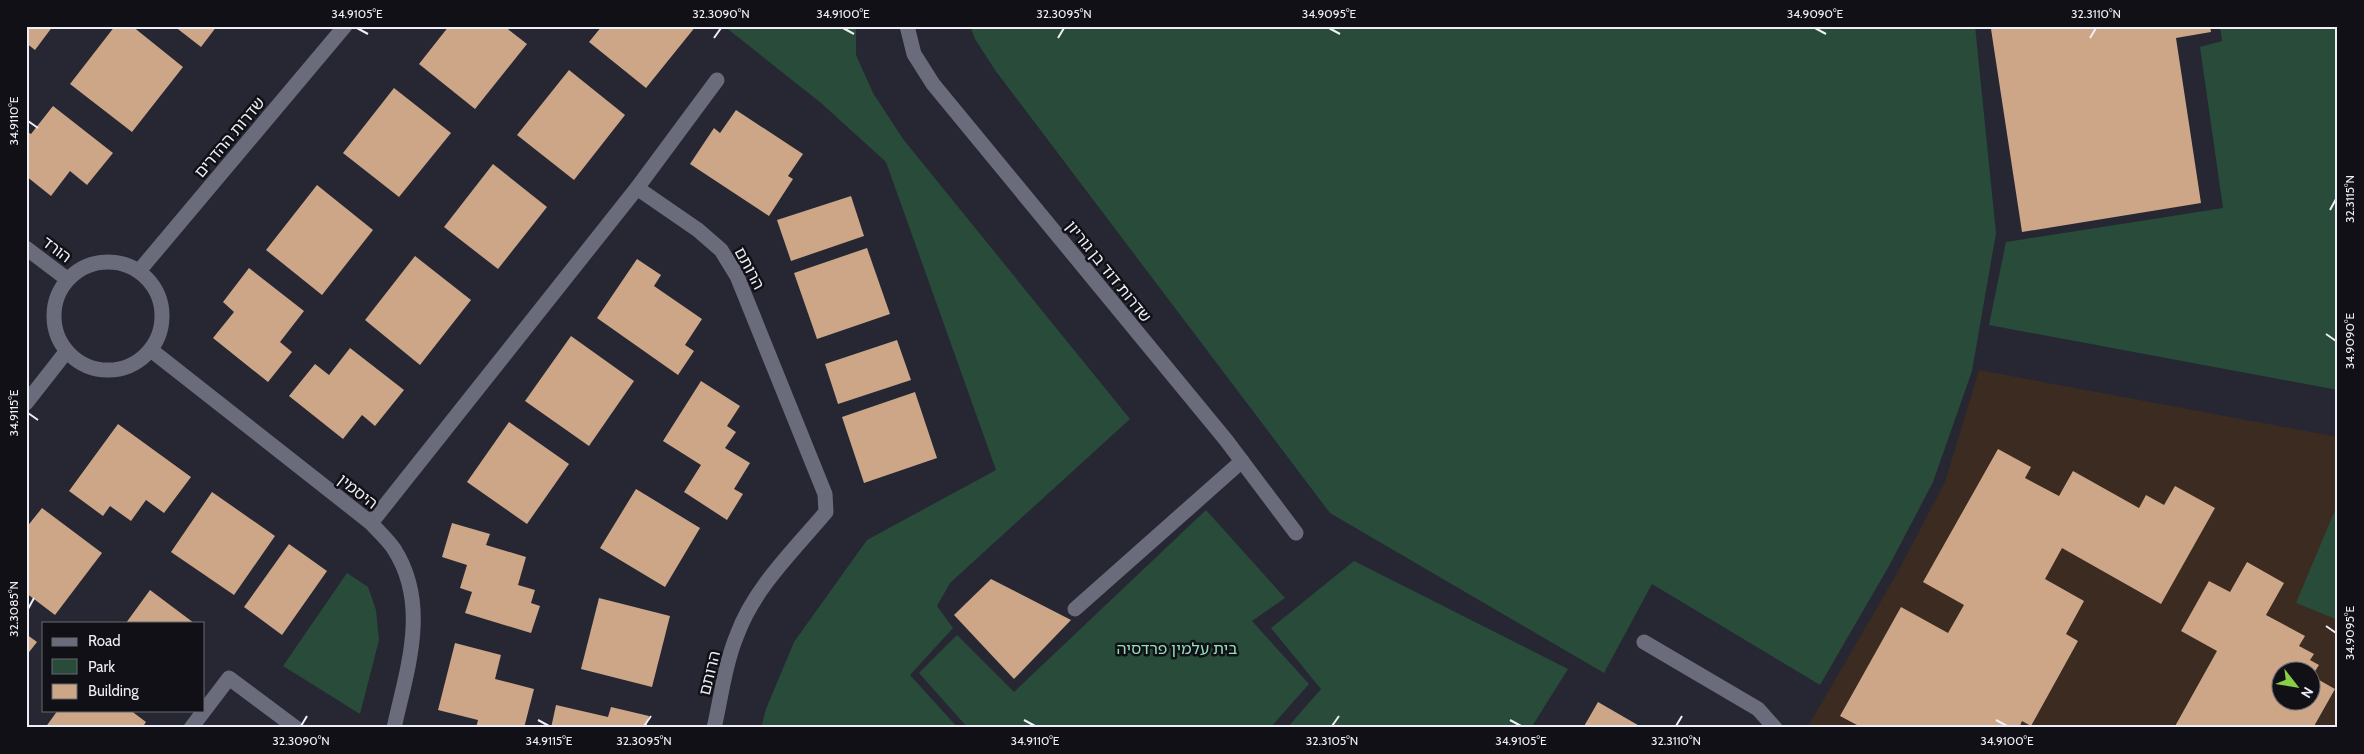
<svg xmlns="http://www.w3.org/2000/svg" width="2364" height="754" font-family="Cabin,'Noto Sans Hebrew',sans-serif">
<rect width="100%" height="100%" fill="#262733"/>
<path fill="#3c2b21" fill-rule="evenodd" d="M1979,370L2338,437V728H1807L1896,575L1945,482ZM2282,672H2312V702H2282Z"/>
<g fill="#284b3a">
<path d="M724,26H856V55L873,93L903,139L1130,419L950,583L937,606L953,628L910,675L958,728H761L766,709L794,642L867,540L996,470L886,162L821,103Z"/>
<path d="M970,26H1975L1996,233L1972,371L1933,482L1889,566L1820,685L1652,584L1604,673L1330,513L995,70L975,39Z"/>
<path d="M2220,26H2338V390L1989,325L2006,242L2223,208L2200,47L2222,41Z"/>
<path d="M2338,503V620L2296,603Z"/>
<path d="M1206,510L1285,598L1252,621L1309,684L1270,728H968L919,673L957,635L1014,692Z"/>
<path d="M1354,561L1568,669L1531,728H1287L1321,689L1271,628Z"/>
<path d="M347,573L368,587L376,610L379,640L360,714L283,666Z"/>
</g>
<g fill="#cca687" fill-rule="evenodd">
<path d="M26,26H53L35,50L26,43Z"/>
<path d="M115,26H132L183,67L132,132L70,84Z"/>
<path d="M174,26H217L201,47Z"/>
<path d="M449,26H504L527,44L475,109L419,64Z"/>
<path d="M602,26H696L646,88L589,42Z"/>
<path d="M2009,26H2210L2211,32L2176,38L2201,203L2022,232L1991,29Z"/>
<path d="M569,70L625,115L574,180L517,135Z"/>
<path d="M394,88L451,133L399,197L343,153Z"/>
<path d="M53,106L113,153L87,185L70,171L51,196L26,176V131L31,134Z"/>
<path d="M736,110L803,154L788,176L793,179L769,216L690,164L714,128L720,133Z"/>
<path d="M493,164L547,207L498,269L444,227Z"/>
<path d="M317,185L373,230L322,295L266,250Z"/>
<path d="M851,196L864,236L791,261L777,220Z"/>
<path d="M867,248L890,314L817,339L794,273Z"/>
<path d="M415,256L471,300L420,365L365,320Z"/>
<path d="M637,259L661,275L654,286L702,319L685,345L694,351L678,375L597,318Z"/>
<path d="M249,268L304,311L280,342L292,352L268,382L213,338L234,312L223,302Z"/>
<path d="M571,336L634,381L589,446L525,401Z"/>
<path d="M897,340L911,380L838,404L825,364Z"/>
<path d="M350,348L404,390L375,426L362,415L343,439L289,396L315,364L329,375Z"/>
<path d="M701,381L740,406L727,426L736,432L725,448L750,463L734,489L743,494L727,520L684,492L701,465L663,441Z"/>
<path d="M915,392L937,458L864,483L842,417Z"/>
<path d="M509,422L569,464L527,524L467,482Z"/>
<path d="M118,424L191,477L164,513L146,500L131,521L110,506L103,516L69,491Z"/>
<path d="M1998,449L2031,467L2025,478L2059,496L2073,471L2139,508L2146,495L2164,505L2175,486L2215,508L2161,604L2062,548L2045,579L2084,601L2066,634L2078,641L2031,726L2022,721L2019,728H1972L1968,726L1967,728H1855L1857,725L1840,716L1901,607L1948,633L1964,605L1923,582Z"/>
<path d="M636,489L700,528L665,587L600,548Z"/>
<path d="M212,492L275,536L234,595L171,552Z"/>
<path d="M42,508L102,553L55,615L26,593V528Z"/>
<path d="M452,523L490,534L486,545L526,557L518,585L535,590L531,603L540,606L531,633L465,613L472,592L460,588L467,565L442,557Z"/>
<path d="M289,544L327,571L282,635L244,607Z"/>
<path d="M2247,562L2284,583L2266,615L2305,636L2299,646L2314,654L2310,660L2319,665L2312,676L2335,689L2313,728H2174L2217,651L2181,631L2209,581L2230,592ZM2282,672H2312V702H2282Z"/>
<path d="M991,579L1071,620L1014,679L954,615Z"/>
<path d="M150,590L194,623H126Z"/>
<path d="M599,598L670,616L652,687L581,669Z"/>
<path d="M26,634L37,642L26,656Z"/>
<path d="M455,643L501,655L495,679L534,689L524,728H476L478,720L438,710Z"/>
<path d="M1598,702L1643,728H1583Z"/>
<path d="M556,705L608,717L611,707L649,716L646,728H551Z"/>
<path d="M58,710H130L146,722L142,728H45Z"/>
</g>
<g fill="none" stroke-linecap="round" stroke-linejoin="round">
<g stroke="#6b6c7b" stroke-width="15">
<path d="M1075,609L1242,461"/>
<path d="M1644,642L1758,709L1775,728"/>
</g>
<g stroke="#6b6c7b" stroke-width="15">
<path d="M907,26L914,54L933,84L1226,440L1296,533"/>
<path d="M637,188L717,80"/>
<path d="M26,248L67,279"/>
<circle cx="108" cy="316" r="54"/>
<path d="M139,271L345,26"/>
<path d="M151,350L371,523C378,531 388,540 394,549C430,605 407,669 394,728"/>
<path d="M26,403L66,352"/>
<path d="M371,523L637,188L698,230L721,250L737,276L825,494L826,512C794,550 754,588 737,635C725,664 721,698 714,728"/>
<path d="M191,728L229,678L296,728"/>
</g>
</g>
<path fill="none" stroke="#edeef6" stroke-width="2" d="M357,28L368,34M843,28L854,34M1329,28L1340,34M1815,28L1826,34M714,38L721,28M1058,38L1064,28M2090,38L2096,28M28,121L38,128M2330,210L2336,199M2326,334L2336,341M28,413L38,420M28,609L34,598M2326,626L2336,633M538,720L549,726M1024,720L1035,726M1510,720L1521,726M1996,720L2007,726M301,726L307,716M644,726L651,716M1332,726L1339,716M1676,726L1682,716"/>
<g text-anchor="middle" stroke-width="5" stroke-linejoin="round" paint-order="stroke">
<g font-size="16" fill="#edeef6" stroke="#101016">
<text transform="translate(229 137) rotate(-50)" y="6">שדרות ההדרים</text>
<text transform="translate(57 249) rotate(37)" y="6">הורד</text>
<text transform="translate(750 268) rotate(62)" y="6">הרותם</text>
<text transform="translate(1109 271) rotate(51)" y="6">שדרות דוד בן גוריון</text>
<text transform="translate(358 491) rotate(38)" y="6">היסמין</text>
<text transform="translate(709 673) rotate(-76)" y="6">הרותם</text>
</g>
<g font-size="16" fill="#92deb9" stroke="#101016">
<text x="1177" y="654">בית עלמין פרדסיה</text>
</g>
</g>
<rect width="2364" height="754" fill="none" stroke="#101016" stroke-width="55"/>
<rect x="42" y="622" width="162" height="90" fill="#101016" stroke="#686970"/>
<rect x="52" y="638" width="25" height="8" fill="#6b6c7b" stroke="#686970"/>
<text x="88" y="646" font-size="15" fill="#edeef6">Road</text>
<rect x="52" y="659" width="25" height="15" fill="#284b3a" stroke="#686970"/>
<text x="88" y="672" font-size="15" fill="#edeef6">Park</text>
<rect x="52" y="684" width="25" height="15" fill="#cca687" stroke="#686970"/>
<text x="88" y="696" font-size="15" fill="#edeef6">Building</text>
<g transform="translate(2296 686) rotate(121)"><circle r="24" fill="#101016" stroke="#686970"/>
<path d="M0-4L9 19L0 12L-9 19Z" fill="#8ace47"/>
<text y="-8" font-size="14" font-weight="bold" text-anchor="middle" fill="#edeef6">N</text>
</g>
<rect x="28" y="28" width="2308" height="698" fill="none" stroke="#edeef6" stroke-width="2"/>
<g font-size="12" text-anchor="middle" fill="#edeef6">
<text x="357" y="18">34.9105°E</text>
<text x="721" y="18">32.3090°N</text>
<text x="843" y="18">34.9100°E</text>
<text x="1064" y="18">32.3095°N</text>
<text x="1329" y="18">34.9095°E</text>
<text x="1815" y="18">34.9090°E</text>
<text x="2096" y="18">32.3110°N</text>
<text transform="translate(14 121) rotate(-90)" y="4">34.9110°E</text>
<text transform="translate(2350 199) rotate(-90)" y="4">32.3115°N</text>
<text transform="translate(2350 341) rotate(-90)" y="4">34.9090°E</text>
<text transform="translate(14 413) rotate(-90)" y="4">34.9115°E</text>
<text transform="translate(14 609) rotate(-90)" y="4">32.3085°N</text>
<text transform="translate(2350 633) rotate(-90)" y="4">34.9095°E</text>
<text x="301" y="745">32.3090°N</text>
<text x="549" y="745">34.9115°E</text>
<text x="644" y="745">32.3095°N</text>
<text x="1035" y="745">34.9110°E</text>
<text x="1332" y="745">32.3105°N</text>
<text x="1521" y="745">34.9105°E</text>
<text x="1676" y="745">32.3110°N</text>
<text x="2007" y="745">34.9100°E</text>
</g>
</svg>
